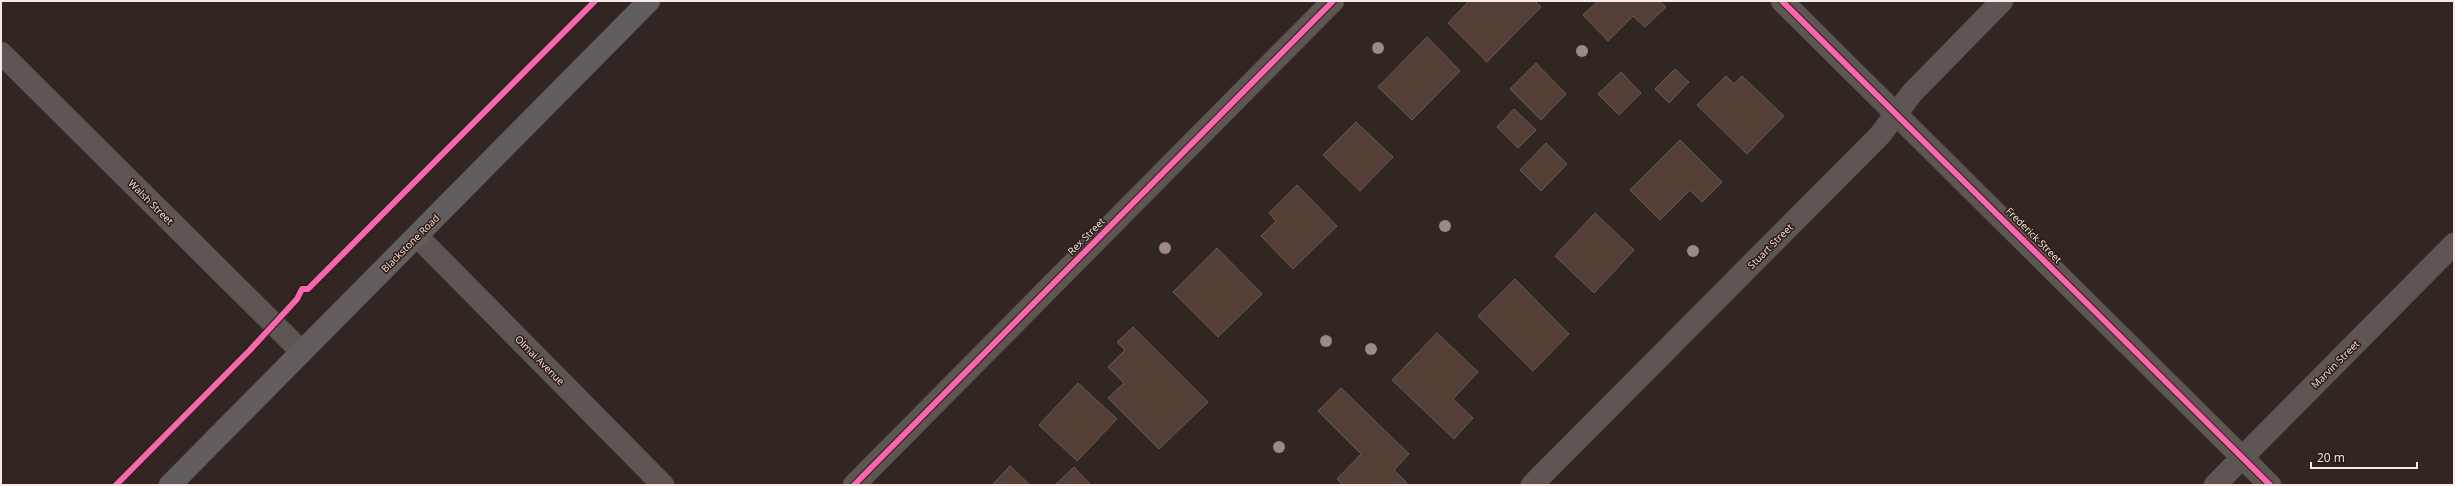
<svg xmlns="http://www.w3.org/2000/svg" width="2455" height="486" font-family="'Open Sans',sans-serif">
<rect width="100%" height="100%" fill="#312622"/>
<g fill="#543f37" stroke="#655b57">
<path d="M1469,1H1535L1541,7L1487,62L1448,23Z"/>
<path d="M1598,1H1659L1666,7L1645,27L1633,16L1608,41L1583,15Z"/>
<path d="M1427,37L1460,71L1412,120L1378,87Z"/>
<path d="M1536,63L1566,94L1541,120L1510,89Z"/>
<path d="M1675,69L1689,82L1669,103L1655,89Z"/>
<path d="M1621,72L1641,93L1619,115L1598,94Z"/>
<path d="M1726,76L1734,84L1742,76L1784,116L1747,154L1697,105Z"/>
<path d="M1514,109L1536,130L1518,148L1497,127Z"/>
<path d="M1356,122L1393,157L1360,191L1323,155Z"/>
<path d="M1680,140L1722,182L1702,202L1690,190L1660,220L1630,190Z"/>
<path d="M1546,143L1567,164L1541,191L1520,170Z"/>
<path d="M1297,185L1337,226L1293,269L1261,236L1276,221L1269,213Z"/>
<path d="M1595,213L1634,250L1594,293L1555,256Z"/>
<path d="M1217,248L1262,294L1218,337L1173,292Z"/>
<path d="M1515,279L1569,334L1533,371L1478,316Z"/>
<path d="M1133,327L1208,402L1159,449L1108,398L1124,383L1108,367L1125,350L1117,342Z"/>
<path d="M1437,333L1478,372L1453,399L1473,418L1454,439L1392,380Z"/>
<path d="M1078,383L1117,419L1077,461L1039,425Z"/>
<path d="M1341,388L1409,454L1394,470L1407,483L1404,485H1343L1337,479L1361,454L1318,411Z"/>
<path d="M1010,466L1030,485H992Z"/>
<path d="M1074,467L1091,485H1055Z"/>
</g>
<g fill="none" stroke-linecap="round" stroke-linejoin="round">
<defs>
<g id="minor">
<path d="M1782,1L2270,485"/>
<path d="M1,53L302,352"/>
<path d="M417,236L663,485"/>
<path d="M854,485L1333,1"/>
<path d="M1532,485L1880,135L1912,93L2002,1"/>
<path d="M2215,485L2454,244"/>
</g>
<path id="major" d="M170,485L649,1"/>
</defs>
<use href="#minor" stroke="#4d4440" stroke-width="23"/>
<use href="#major" stroke="#4d4440" stroke-width="23"/>
<use href="#minor" stroke="#5e5652" stroke-width="22"/>
<use href="#major" stroke="#625d5e" stroke-width="22"/>
<defs>
<g id="cycleway">
<path d="M1782,1L2270,485"/>
<path d="M116,485L250,350L297,299L302,289H308L595,1"/>
<path d="M854,485L1333,1"/>
</g>
</defs>
<use href="#cycleway" stroke="#2d1913" stroke-width="8"/>
<use href="#cycleway" stroke="#f766af" stroke-width="6"/>
</g>
<g fill="#9d8a84">
<circle cx="1378" cy="48" r="6"/>
<circle cx="1582" cy="51" r="6"/>
<circle cx="1445" cy="226" r="6"/>
<circle cx="1165" cy="248" r="6"/>
<circle cx="1693" cy="251" r="6"/>
<circle cx="1326" cy="341" r="6"/>
<circle cx="1371" cy="349" r="6"/>
<circle cx="1279" cy="447" r="6"/>
</g>
<g text-anchor="middle" stroke-width="3" stroke-linejoin="round" paint-order="stroke">
<g font-size="10" fill="#f8eae6" stroke="#2d1913">
<text transform="translate(151 202) rotate(45)" y="4">Walsh Street</text>
<text transform="translate(2034 235) rotate(45)" y="4">Frederick Street</text>
<text transform="translate(1086 236) rotate(-45)" y="4">Rex Street</text>
<text transform="translate(410 243) rotate(-45)" y="4">Blackstone Road</text>
<text transform="translate(1770 246) rotate(-45)" y="4">Stuart Street</text>
<text transform="translate(540 360) rotate(45)" y="4">Olmai Avenue</text>
<text transform="translate(2335 364) rotate(-45)" y="4">Marvin Street</text>
</g>
</g>
<rect width="2455" height="486" fill="none" stroke="#f8eae6" stroke-width="4"/>
<path d="M2311 462v6h106v-6" fill="none" stroke="#f8eae6" stroke-width="2"/>
<text x="2317" y="462" font-size="12" fill="#f8eae6" stroke="#2d1913" stroke-width="3" paint-order="stroke">20 m</text>
</svg>
